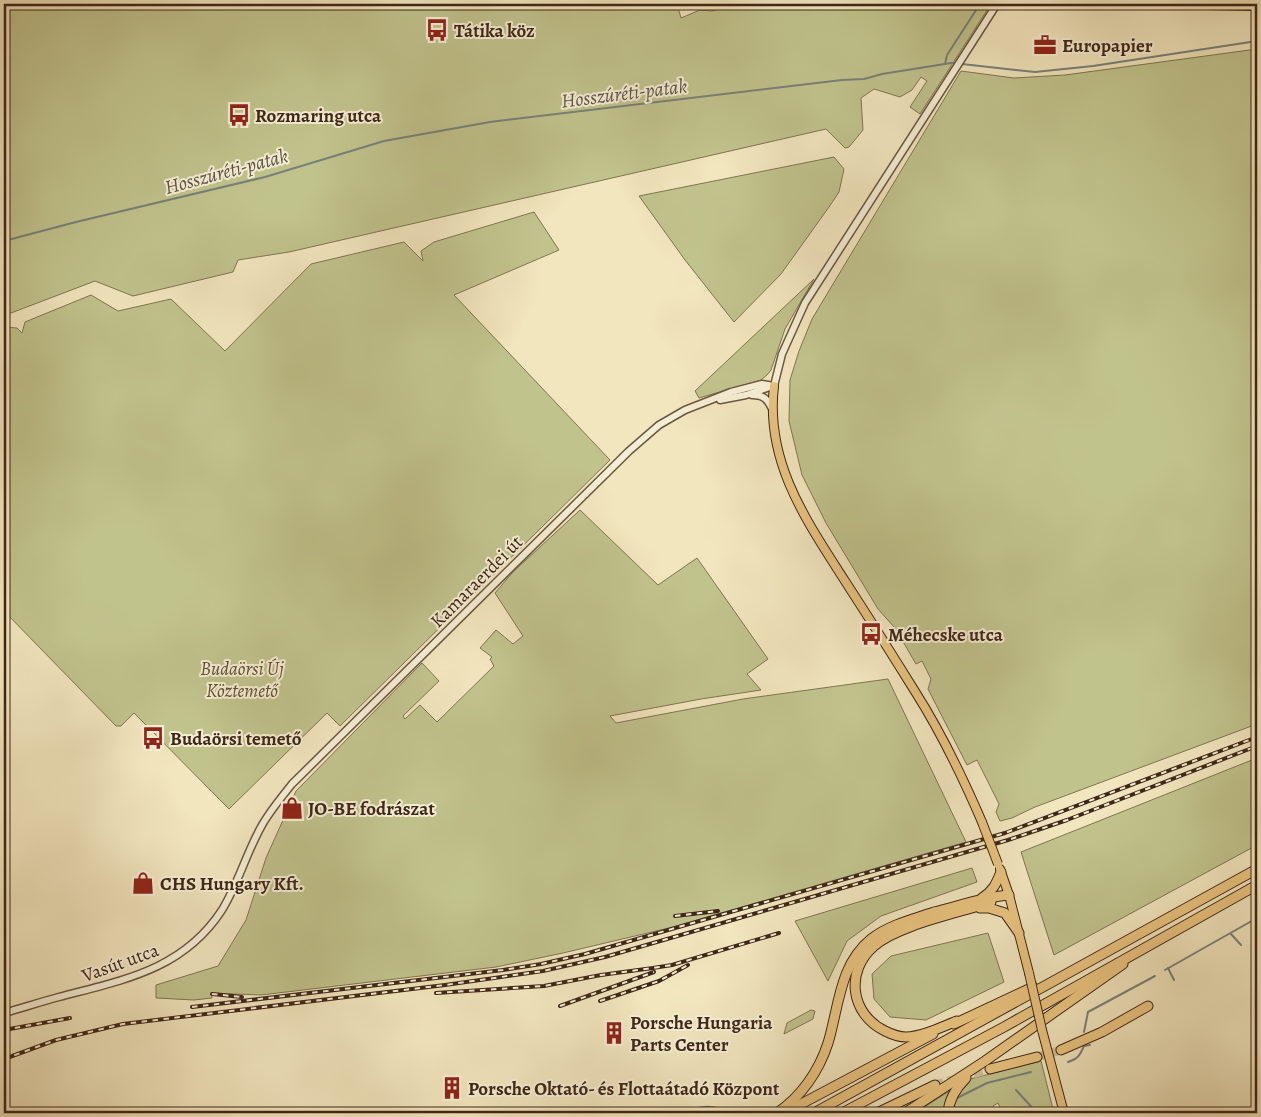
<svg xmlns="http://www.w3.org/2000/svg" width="1261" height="1117" font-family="Alegreya,serif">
<rect width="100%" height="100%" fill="#f2e6be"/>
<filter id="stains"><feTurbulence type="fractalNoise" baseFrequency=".004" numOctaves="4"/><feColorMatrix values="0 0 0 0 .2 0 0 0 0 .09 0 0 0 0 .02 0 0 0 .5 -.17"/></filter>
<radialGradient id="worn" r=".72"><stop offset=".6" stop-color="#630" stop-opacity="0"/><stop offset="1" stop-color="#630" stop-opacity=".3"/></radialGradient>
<g fill="#c1c38d" stroke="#807552">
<path d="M4,4H677L681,18L700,10L712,11L729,6L744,4H991L920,114L910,107L927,81L921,77L912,90L900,97L874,89L861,98L863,130L849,147L845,148L826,129L289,252L238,260L233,272L133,296L95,281L11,313L4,308Z"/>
<path d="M1257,49V724L1035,807L1012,818L1000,821L996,812L999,804L977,760L967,765L928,689L931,679L922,661L916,664L895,628L878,609L826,523L802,475L789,421L790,380L799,351L812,319L961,71L1014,78L1065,75Z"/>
<path d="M834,157L844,169L839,192L829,207L781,274L734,322L685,260L639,196Z"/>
<path d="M534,212L559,250L454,295L610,460L340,726L327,713L229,809L134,713L121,726H116L4,611V327L17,328L22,333L25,322L91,295L118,311L171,299L225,351L311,264L404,242L423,261L421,251L434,242Z"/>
<path d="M814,279L785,329L771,370L767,375L761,380L699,398L695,391Z"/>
<path d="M580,510L658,585L697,558L768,659L747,674L761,690L701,699L610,716L616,723L743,699L888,679L966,842L673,927L563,953L496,967L261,995L211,993L212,998L194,1000L156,998V985L218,966L246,920L266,858L296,791L422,663L439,681L403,716L405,719L420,705L437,722L494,666L490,659L492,657L480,648L496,630L513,644L523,636L495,593L513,572Z"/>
<path d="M1257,758V845L1054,955L1021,852Z"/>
<path d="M972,868L977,882L881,916L847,941L828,981L795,921Z"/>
<path d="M988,933L1004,982L926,1020L890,1017L874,999L872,974L891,956Z"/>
<path d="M811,1010L815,1011L813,1019L784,1034L787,1023Z"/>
<path d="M1041,1061L1054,1113H1003L998,1103L993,1106L997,1113H951L954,1099L970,1079Z"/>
<path d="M951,1090L944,1113H915Z"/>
<path d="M928,1094L902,1113H887Z"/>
</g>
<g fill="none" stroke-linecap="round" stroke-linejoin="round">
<g stroke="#79817a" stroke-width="2">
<path d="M945,64L947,55L980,4"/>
<path d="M962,64L1035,72L1093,66L1257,41"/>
<path d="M4,241L76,222L265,177L384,141L490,122L842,80L864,79L882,74L951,63H957"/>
<path d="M1231,934L1241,945"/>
<path d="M1168,968L1174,980"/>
<path d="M1165,970L1257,918"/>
<path d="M1084,1032L1088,1012L1155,976"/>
<path d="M1068,1062C1078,1059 1080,1055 1084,1046L1090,1045"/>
<path d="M1016,1090L1037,1113"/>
<path d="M957,1098L987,1083L1031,1072"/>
<path d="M678,1113C695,1108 712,1102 728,1113"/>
<path d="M932,1113L936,1111"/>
</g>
<g stroke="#cec09d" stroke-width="9" stroke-dasharray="9 4.5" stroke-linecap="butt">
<path d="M1037,1057L1061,1050"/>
<path d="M935,1085L990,1069"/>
</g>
<defs>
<g id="minor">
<path d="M774,386L782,354L805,303L997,4"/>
<path d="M752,395C762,395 767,398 771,407"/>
<path d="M720,400L746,395L773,386"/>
<path d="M4,1013C22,1008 40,1002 59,997C123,980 183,970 222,910C238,884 246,854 261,827C269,812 281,798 292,784L629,451L659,425L685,410L731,392L762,384L774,386"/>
</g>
<g id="major">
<path d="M774,386C765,462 806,520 845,581C869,618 893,656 916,693C942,734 963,778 982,822"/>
<path d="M1000,869L1009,895L1029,973"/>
<path d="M1042,1030L1064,1113"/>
</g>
<g id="highway">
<path d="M982,898C993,891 996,884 1001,872"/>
<path d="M980,908H989L1005,913L1019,933"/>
<path d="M957,1021C941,1027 924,1036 906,1037C899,1037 891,1034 885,1031C850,1014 845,971 874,946C898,925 959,913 991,902"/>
<path d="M954,1024L1033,987"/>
<path d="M1061,1050L1102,1032L1148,1006"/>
<path d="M990,1069L1037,1057"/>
<path d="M786,1112L933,1034"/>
<path d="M777,1113C801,1097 819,1071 828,1043C839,1007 839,965 871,939C889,925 913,919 934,912C959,906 983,897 1009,895"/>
<path d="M814,1113L1257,869"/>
<path d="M842,1113L1004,1027L1257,885"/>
<path d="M877,1113L935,1085"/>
<path d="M905,1113L985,1061L1123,964"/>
<path d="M948,1113C949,1099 956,1088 966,1078"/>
</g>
</defs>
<use href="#minor" stroke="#6b5741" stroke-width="9"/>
<use href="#major" stroke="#3e2717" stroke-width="10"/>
<use href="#highway" stroke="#3e2717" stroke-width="11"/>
<use href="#minor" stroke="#f7efd5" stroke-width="6"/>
<use href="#major" stroke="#e9c37f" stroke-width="8"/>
<use href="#highway" stroke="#e9c37f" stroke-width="9"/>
<defs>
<g id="rail">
<path d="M1160,7L1257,9"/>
<path d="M675,916L718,911"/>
<path d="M436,993L544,986L601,975L653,968L672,965L779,933"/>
<path d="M212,994L242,997"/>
<path d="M600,1001L659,981L688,965"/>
<path d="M560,1006L654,972"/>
<path d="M192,1007L503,970L541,964L585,954L1005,833L1257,737"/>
<path d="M4,1030L70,1018"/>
<path d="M4,1059L56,1040L123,1024L445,985L543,971L605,957L1008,840L1067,820L1257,746"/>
</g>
</defs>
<use href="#rail" stroke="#3e2717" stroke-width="4"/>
<use href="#rail" stroke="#f7efd5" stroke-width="2" stroke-dasharray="5.5" stroke-linecap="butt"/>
<defs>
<g id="major-bridge">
<path d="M982,822L998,864"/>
<path d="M1029,973L1042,1030"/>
</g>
</defs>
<use href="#major-bridge" stroke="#3e2717" stroke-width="10" stroke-linecap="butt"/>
<use href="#major-bridge" stroke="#e9c37f" stroke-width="8"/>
</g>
<defs>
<symbol id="bus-bare" viewBox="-9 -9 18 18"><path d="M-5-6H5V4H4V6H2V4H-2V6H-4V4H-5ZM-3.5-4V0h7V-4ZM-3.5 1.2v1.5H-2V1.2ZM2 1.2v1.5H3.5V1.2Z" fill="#8f2418" stroke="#f7efd5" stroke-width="2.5" paint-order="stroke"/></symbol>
<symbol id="office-bare" viewBox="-9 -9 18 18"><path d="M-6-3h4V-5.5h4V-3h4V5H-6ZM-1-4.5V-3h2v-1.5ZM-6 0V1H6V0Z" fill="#8f2418" stroke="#f7efd5" stroke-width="2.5" paint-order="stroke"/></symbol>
<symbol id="shop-bare" viewBox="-9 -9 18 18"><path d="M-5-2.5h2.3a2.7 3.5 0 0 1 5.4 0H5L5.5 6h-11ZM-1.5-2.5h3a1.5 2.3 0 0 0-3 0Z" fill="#8f2418" stroke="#f7efd5" stroke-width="2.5" paint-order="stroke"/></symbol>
<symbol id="building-bare" viewBox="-9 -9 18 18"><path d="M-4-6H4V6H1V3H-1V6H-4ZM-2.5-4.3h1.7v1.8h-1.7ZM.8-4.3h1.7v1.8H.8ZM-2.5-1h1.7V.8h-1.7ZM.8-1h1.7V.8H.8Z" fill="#8f2418" stroke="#f7efd5" stroke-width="2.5" paint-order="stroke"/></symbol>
</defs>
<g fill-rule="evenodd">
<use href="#bus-bare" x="421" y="14" width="32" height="32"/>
<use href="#office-bare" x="1029" y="29" width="32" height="32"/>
<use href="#bus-bare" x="223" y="99" width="32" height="32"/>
<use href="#bus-bare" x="855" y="618" width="32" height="32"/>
<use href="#bus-bare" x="137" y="722" width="32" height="32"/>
<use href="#shop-bare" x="276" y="792" width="32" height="32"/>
<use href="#shop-bare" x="127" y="867" width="32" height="32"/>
<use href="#building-bare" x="598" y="1017" width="32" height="32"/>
<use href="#building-bare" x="436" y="1072" width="32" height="32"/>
</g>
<g text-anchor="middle" stroke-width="4" stroke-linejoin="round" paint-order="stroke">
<g font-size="19" font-weight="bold" fill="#3e2717" stroke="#f7efd5" text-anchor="start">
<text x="454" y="37">Tátika köz</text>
<text x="1062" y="52">Europapier</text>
<text x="255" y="122">Rozmaring utca</text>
<text x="888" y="641">Méhecske utca</text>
<text x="170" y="745">Budaörsi temető</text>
<text x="308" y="815">JO-BE fodrászat</text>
<text x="160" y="890">CHS Hungary Kft.</text>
<text x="630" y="1029">Porsche Hungaria<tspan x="630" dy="22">Parts Center</tspan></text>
<text x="468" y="1095">Porsche Oktató- és Flottaátadó Központ</text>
</g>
<g font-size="19" fill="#3e2717" stroke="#f7efd5">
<text transform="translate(476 581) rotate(-45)" y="7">Kamaraerdei út</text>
<text transform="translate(120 962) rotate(-20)" y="7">Vasút utca</text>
</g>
<g font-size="19" font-style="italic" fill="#5f4e34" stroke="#f7efd5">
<text x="242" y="675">Budaörsi Új<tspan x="242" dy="22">Köztemető</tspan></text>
</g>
<g font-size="20" font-style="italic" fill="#5b5449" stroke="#f7efd5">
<text transform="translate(624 93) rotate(-7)" y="7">Hosszúréti-patak</text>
<text transform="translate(226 171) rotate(-15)" y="7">Hosszúréti-patak</text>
</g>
</g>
<rect width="1261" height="1117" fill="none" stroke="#f2e6be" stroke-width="20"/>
<rect x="5" y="5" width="1251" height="1107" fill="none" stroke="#3e2717" stroke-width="2.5"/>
<rect x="10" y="10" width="1241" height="1097" fill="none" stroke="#3e2717"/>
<rect width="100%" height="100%" filter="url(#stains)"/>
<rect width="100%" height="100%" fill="url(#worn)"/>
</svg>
